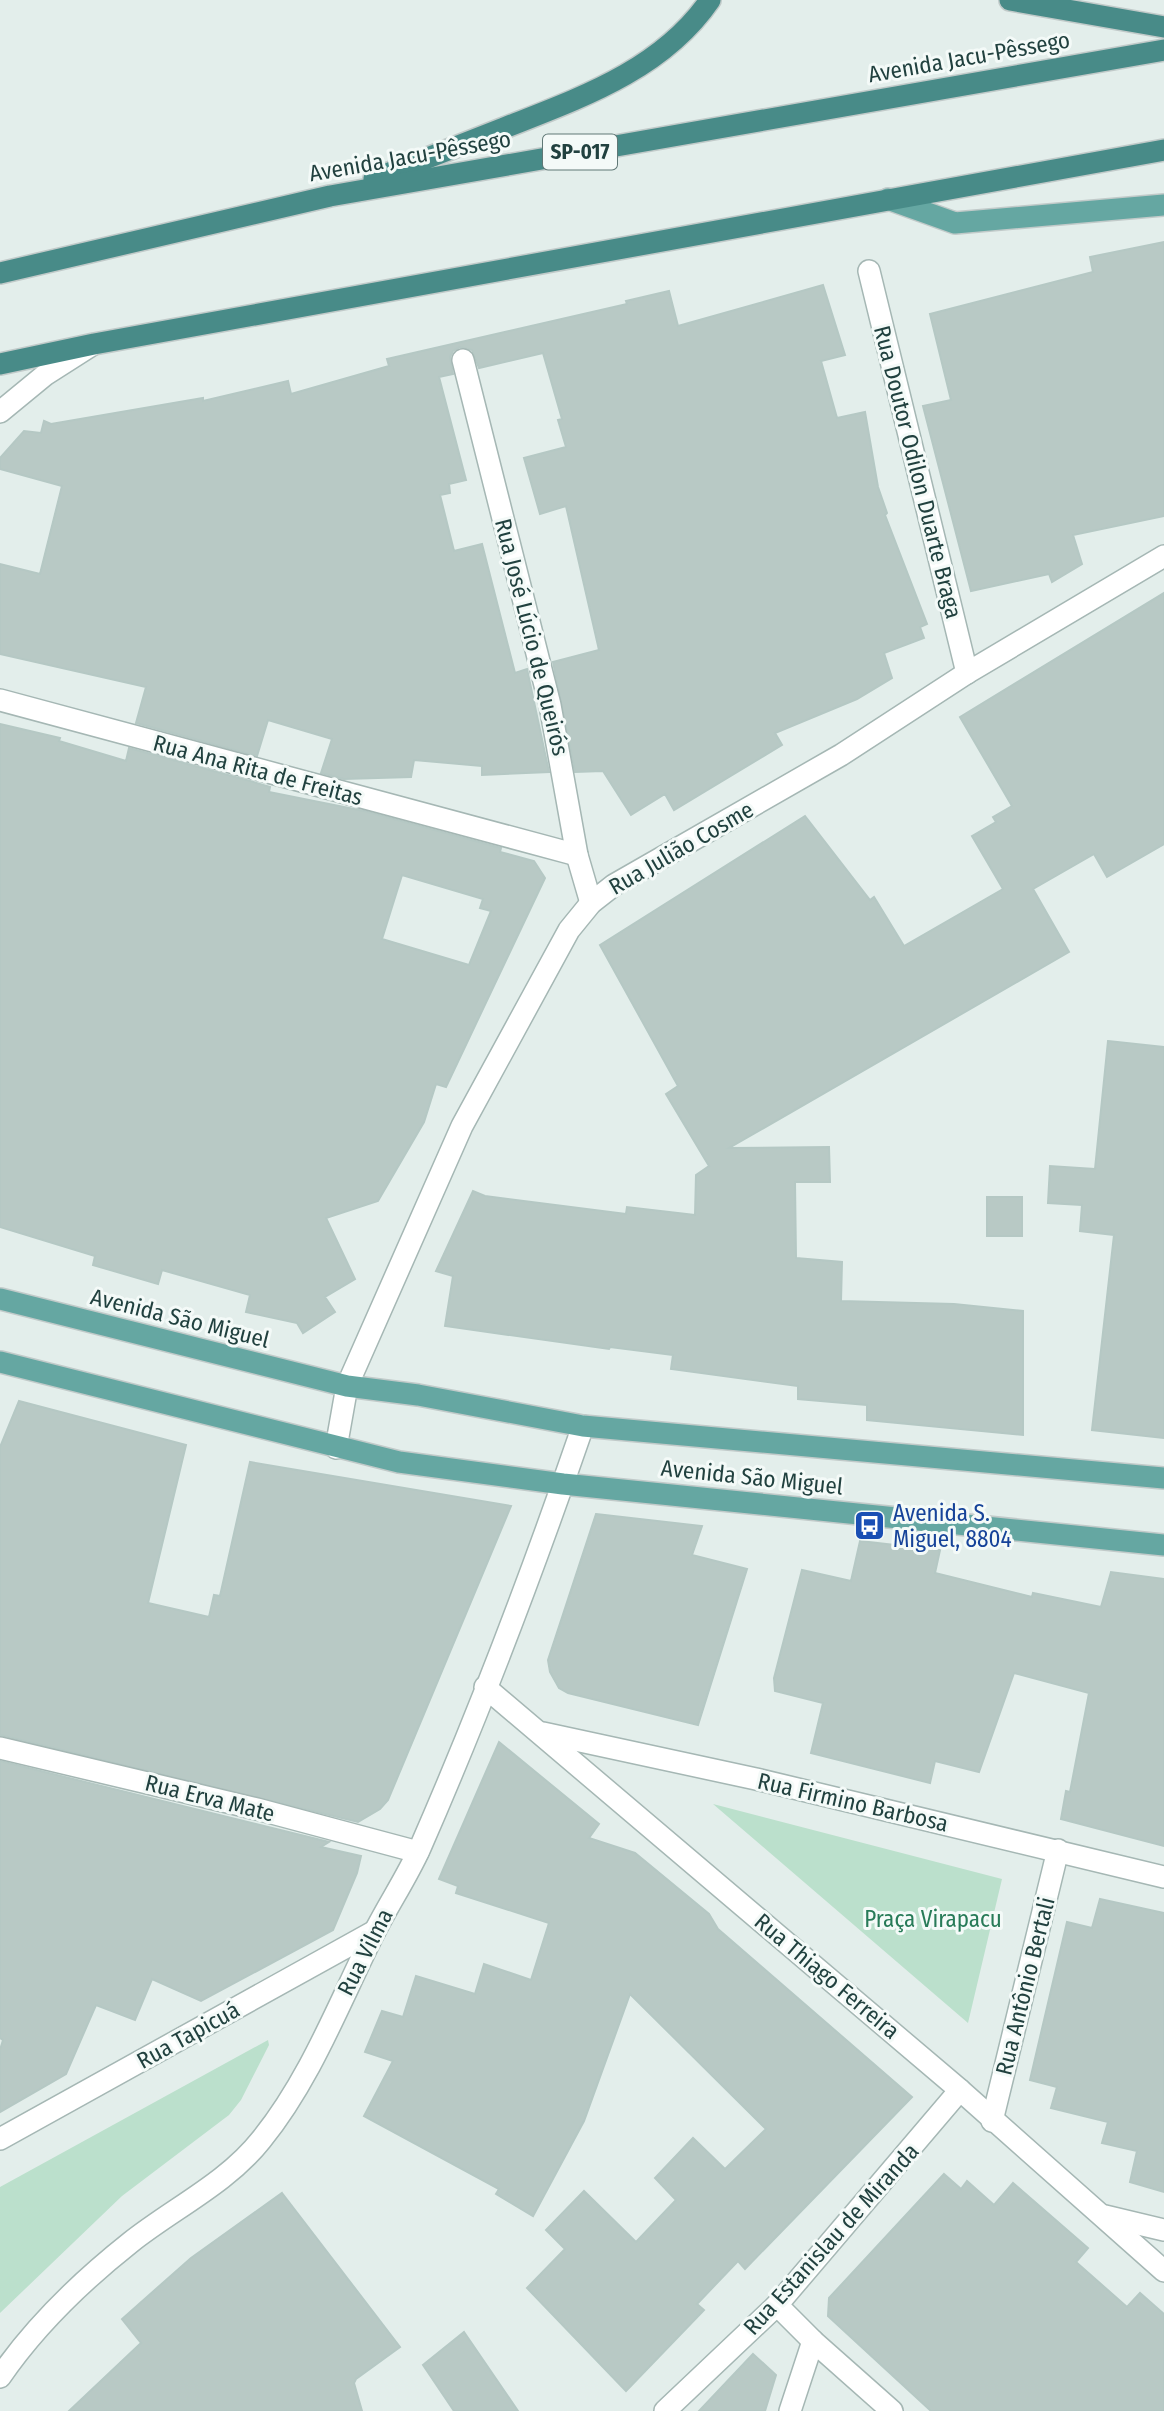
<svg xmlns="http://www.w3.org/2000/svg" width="1164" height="2411" font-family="'Fira Sans Condensed',sans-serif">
<rect width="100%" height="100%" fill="#e3eeeb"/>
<g fill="#bbe0cc">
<path d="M713,1804L1002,1879L968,2023L720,1810Z"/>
<path d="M268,2040L269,2045L241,2100L229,2115L122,2196L0,2313V2187Z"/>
</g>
<g fill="#b8c9c5" stroke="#b5c8c4" stroke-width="2" fill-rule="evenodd">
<path d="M1164,242V516L1073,535L1082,564L1052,582L1049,574L971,591L923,406L951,400L930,314L1093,272L1090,257Z"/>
<path d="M823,285L845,355L821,361L837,418L865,412L878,487L887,513L885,515L927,624L920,627L924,638L884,653L892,678L857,699L775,733L782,745L674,810L665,794L631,815L603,771L575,772L553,662L599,650L566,506L540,514L524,458L566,447L558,420L562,419L543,353L479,368L472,350L460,347L453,351L450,357L453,374L439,377L466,480L449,484L450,493L440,495L454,551L482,544L515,673L527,669L549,772L482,775V766L414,760L411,777L344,779L321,773L332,739L268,720L257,756L136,723L146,687L0,654V564L40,574L62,486L0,469V458L24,431L41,433L44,421L51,424L203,398V401L288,381L291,394L389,366L387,359L627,304L626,301L669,291L678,326Z"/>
<path d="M1164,593V844L1107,877L1094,854L1033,889L1069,952L729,1148L829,1147L830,1182H795L796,1258L842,1262L841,1301L954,1304L1023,1311V1435L867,1420V1405L798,1399V1386L671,1369L673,1355L610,1347L609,1349L445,1326L453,1276L436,1271L473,1191L485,1196L626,1214L627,1207L695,1215L696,1175L709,1166L666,1094L678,1086L600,945L805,816L870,900L874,897L904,946L1003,889L972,836L996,822L993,817L1012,806L960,717Z"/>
<path d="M0,724L60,738L59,741L126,761L129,748L250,781L270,787L269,792L364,811L501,848L500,852L534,861L545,878L446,1087L436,1084L424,1122L378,1201L326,1218L355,1279L325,1297L335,1312L303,1333L297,1323L246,1312L250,1295L162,1270L158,1284L93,1265L95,1256L0,1227ZM402,875L483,899L480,908L491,911L469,965L382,939Z"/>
<path d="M1108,1041L1164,1047V1438L1092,1430L1114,1235L1080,1231L1082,1205L1048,1203L1050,1166L1095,1169Z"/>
<rect x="987" y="1197" width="35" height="39"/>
<path d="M19,1401L186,1445L148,1603L209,1617L214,1595L220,1596L250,1462L511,1506L388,1800L380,1809L358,1822L0,1735V1447Z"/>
<path d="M596,1514L702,1526L692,1555L747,1569L698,1725L568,1693L559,1688L550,1672L548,1660Z"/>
<path d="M860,1541L940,1550L935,1573L1032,1597L1033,1593L1101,1607L1111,1572L1164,1579V1846L1061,1819L1066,1791L1070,1792L1089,1693L1014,1673L979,1772L935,1761L930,1783L811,1753L823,1703L775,1691L774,1678L802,1570L851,1581Z"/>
<path d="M499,1742L599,1824L589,1838L635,1853L709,1914L718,1929L912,2097L745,2269L738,2261L697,2304L704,2310L626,2391L527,2288L565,2249L546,2230L584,2191L636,2242L676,2200L655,2178L693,2138L725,2169L766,2129L630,1994L584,2121L533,2216L496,2194L499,2189L364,2116L393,2061L365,2052L382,2011L403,2017L416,1976L475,1994L484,1964L531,1980L549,1923L456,1893L458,1886L439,1879Z"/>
<path d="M0,1761L329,1842L321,1847L361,1856L357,1873L333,1930L201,2001L152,1979L135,2020L96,2005L66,2074L0,2112V2050L3,2040L0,2038Z"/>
<path d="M1100,1899L1164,1913V2192L1130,2182L1137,2151L1102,2143L1108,2122L1051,2108L1057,2087L1030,2080L1067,1922L1092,1928Z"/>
<path d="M944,2174L961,2189L967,2181L994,2205L1013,2183L1088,2248L1076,2262L1127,2307L1140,2293L1164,2314V2411H931L828,2316L829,2298Z"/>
<path d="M282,2193L400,2347L356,2379L354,2383L362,2411H69L141,2343L122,2319L191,2258Z"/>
<path d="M464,2332L518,2411H454L423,2365Z"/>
<path d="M753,2354L776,2375L765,2411H699Z"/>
</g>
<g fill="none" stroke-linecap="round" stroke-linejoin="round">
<defs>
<g id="minor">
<path d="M869,271L967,673"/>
<path d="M0,412L45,375L92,345"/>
<path d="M0,700L577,855L550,705L463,360"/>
<path d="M577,855L591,903"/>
<path d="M336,1448L347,1386L462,1126L569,930L591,903L614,885L841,755L967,673L1164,556"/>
<path d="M485,1687L960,2090L1164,2271"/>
<path d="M543,1733L756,1779L1164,1877"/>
<path d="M0,1748L257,1809L418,1852"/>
<path d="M992,2121L1058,1850"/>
<path d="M0,2139L375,1931"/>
<path d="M1105,2216L1164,2230"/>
<path d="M777,2305L813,2341L892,2411"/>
<path d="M665,2411L777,2305L960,2090"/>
<path d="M790,2411L813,2341"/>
</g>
<path id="tertiary" d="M0,2377C35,2326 83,2280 131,2242C174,2208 227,2183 261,2140C309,2081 338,2006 371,1939C386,1908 406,1879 420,1848C480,1711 534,1568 583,1426"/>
<g id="primary">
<path d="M888,199L955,223L1164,205"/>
<path d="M0,1299L347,1386L418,1395L583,1426L1164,1478"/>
<path d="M0,1362L399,1462L563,1484L1164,1545"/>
</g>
<g id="trunk">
<path d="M1010,0L1164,27"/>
<path d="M374,179C418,162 461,145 504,128C580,98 662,70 710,0"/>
<path d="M0,273L330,196L1164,50"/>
<path d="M0,364L94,344L1164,150"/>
</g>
</defs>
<use href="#minor" stroke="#a5b7b4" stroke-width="24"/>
<use href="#tertiary" stroke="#a5b7b4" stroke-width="24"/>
<use href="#primary" stroke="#c1cac9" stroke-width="24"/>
<use href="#trunk" stroke="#c1cac9" stroke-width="24"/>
<use href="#minor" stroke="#fff" stroke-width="21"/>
<use href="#tertiary" stroke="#fff" stroke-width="21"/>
<use href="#primary" stroke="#65a7a2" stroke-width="21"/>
<use href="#trunk" stroke="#488b88" stroke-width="21"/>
</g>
<defs>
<symbol id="bus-square" viewBox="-11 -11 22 22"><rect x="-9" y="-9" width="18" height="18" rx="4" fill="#1a4fb4" stroke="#f4faf8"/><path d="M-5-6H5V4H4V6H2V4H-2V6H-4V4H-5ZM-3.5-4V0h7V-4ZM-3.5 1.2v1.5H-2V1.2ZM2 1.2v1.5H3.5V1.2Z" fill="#fff"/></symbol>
</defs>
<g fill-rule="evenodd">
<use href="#bus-square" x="852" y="1508" width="35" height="35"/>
</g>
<g text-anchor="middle" stroke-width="6" stroke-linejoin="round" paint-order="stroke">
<rect fill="#f4faf8" stroke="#607876" stroke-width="2" x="543" y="134.5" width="74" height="35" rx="5"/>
<g font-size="21" font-weight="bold" fill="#21413f">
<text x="580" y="159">SP-017</text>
</g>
<g font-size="23" fill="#21413f" stroke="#f4faf8">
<text transform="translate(969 57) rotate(-10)" y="8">Avenida Jacu-Pêssego</text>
<text transform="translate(410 156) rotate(-10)" y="8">Avenida Jacu-Pêssego</text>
<text transform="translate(918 472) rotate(76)" y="8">Rua Doutor Odilon Duarte Braga</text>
<text transform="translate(532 637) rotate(76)" y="8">Rua José Lúcio de Queirós</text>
<text transform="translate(258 770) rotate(15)" y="8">Rua Ana Rita de Freitas</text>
<text transform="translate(681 848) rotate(-30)" y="8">Rua Julião Cosme</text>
<text transform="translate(180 1318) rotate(14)" y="8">Avenida São Miguel</text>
<text transform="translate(752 1477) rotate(6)" y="8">Avenida São Miguel</text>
<text transform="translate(210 1798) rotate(14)" y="8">Rua Erva Mate</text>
<text transform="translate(853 1802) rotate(13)" y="8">Rua Firmino Barbosa</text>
<text transform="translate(365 1952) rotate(-63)" y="8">Rua Vilma</text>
<text transform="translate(827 1976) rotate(40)" y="8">Rua Thiago Ferreira</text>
<text transform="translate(1025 1986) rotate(-76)" y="8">Rua Antônio Bertali</text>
<text transform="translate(188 2035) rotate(-29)" y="8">Rua Tapicuá</text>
<text transform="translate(831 2239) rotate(-48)" y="8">Rua Estanislau de Miranda</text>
</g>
<g font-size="23" fill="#164399" stroke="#f4faf8" text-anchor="start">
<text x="893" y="1521">Avenida S.<tspan x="893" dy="26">Miguel, 8804</tspan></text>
</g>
<g font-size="23" fill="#287b58" stroke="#f4faf8">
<text x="933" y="1927">Praça Virapacu</text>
</g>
</g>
</svg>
